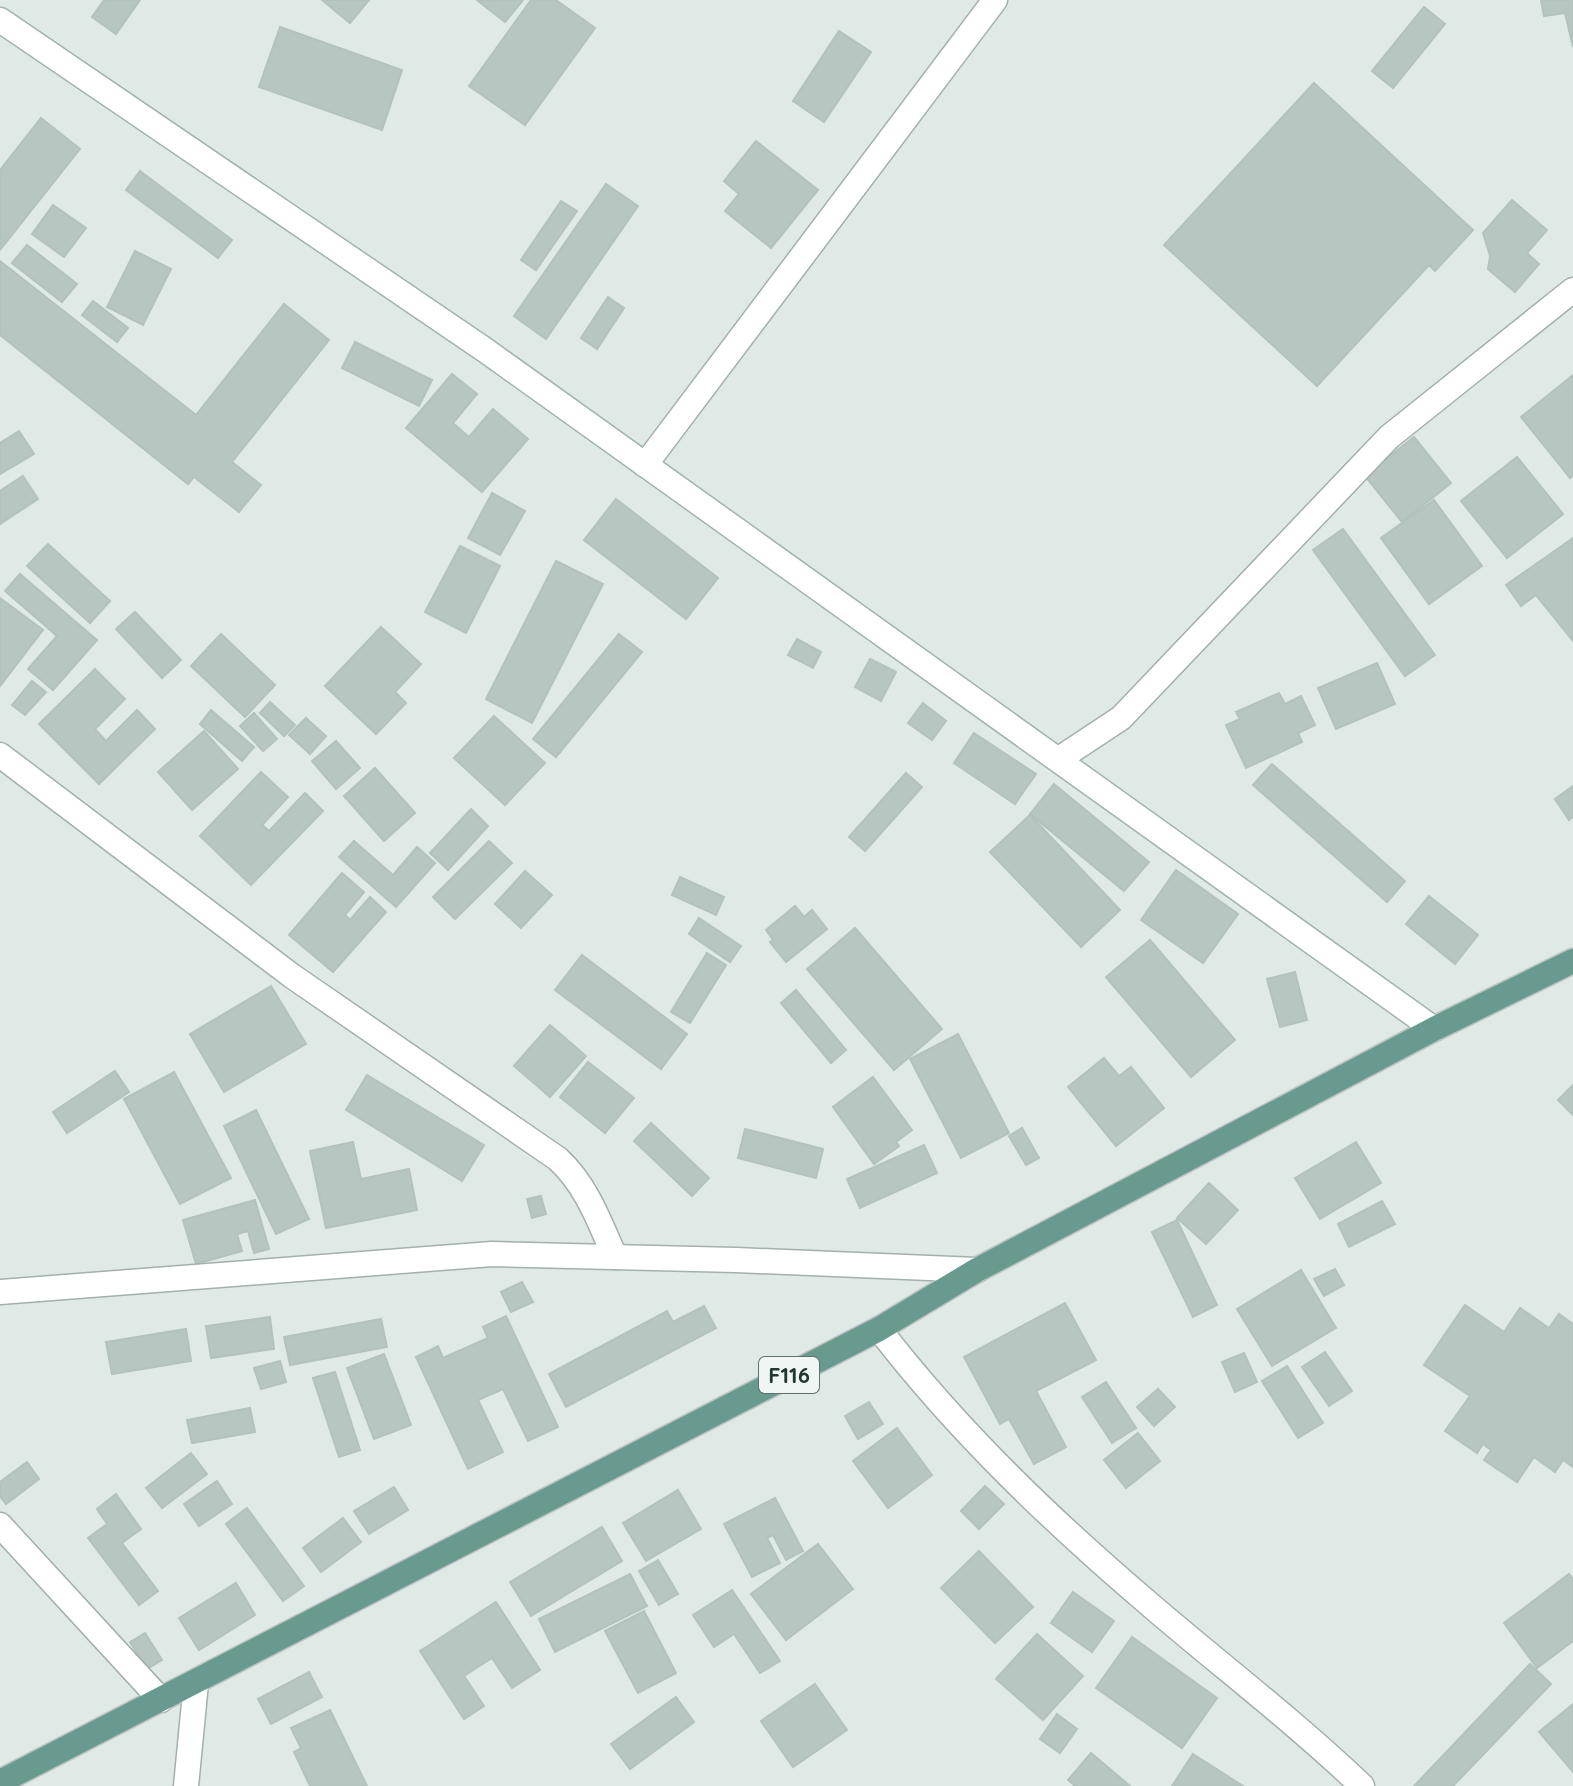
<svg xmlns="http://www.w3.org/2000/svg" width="1573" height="1786" font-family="Quicksand,sans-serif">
<rect width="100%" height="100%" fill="#dfe9e5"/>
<g fill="#b8c6c1" stroke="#b3c2bc" stroke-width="2">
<path d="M104,0H140L116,34L92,17Z"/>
<path d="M322,0H369L350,23Z"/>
<path d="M477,0H523L505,22Z"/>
<path d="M531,0H556L595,28L525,125L469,86Z"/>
<path d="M1541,0H1573V47L1565,13L1544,16Z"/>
<path d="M1424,7L1445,24L1393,88L1372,71Z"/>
<path d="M280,27L402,70L382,130L259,87Z"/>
<path d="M839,31L871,52L824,122L793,101Z"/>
<path d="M1314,83L1473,230L1435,271L1429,265L1317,386L1164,245Z"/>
<path d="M41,118L80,149L0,250V170Z"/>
<path d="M756,141L818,190L771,248L725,211L739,194L724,181Z"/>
<path d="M140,171L232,240L218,258L126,190Z"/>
<path d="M606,184L638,206L546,339L514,316Z"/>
<path d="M1512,200L1547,230L1527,253L1539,264L1515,292L1488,269L1490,256L1483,233Z"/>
<path d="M561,201L577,211L536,270L521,260Z"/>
<path d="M53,205L86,228L64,257L32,234Z"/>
<path d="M27,245L77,284L62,302L12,263Z"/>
<path d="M135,251L171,269L143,325L107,307Z"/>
<path d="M0,261L196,415L284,304L329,340L232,462L261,485L239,512L194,477L188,484L0,335Z"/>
<path d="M608,297L624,308L597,349L581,338Z"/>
<path d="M93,301L128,328L117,342L82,315Z"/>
<path d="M355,342L432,380L419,406L342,368Z"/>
<path d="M452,374L477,394L453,423L469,437L493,409L528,439L482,492L406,428Z"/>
<path d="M1573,375V476L1570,478L1521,417Z"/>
<path d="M19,431L34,454L0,474V443Z"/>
<path d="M1414,437L1451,483L1402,522L1365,476Z"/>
<path d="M1517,457L1563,514L1507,558L1461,501Z"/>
<path d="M23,476L38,499L0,524V491Z"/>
<path d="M492,493L525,511L500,555L468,538Z"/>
<path d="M616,499L718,578L686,619L584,540Z"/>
<path d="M1434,500L1482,566L1429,604L1381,538Z"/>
<path d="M1343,529L1435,655L1405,676L1313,550Z"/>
<path d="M1573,538V641L1536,595L1521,606L1506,585Z"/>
<path d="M48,544L110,601L90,623L27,566Z"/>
<path d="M460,546L500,566L466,633L425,612Z"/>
<path d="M556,561L603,584L532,723L486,699Z"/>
<path d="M20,574L97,640L53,690L28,669L57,636L5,591Z"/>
<path d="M0,598L43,630L0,686Z"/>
<path d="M135,612L181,660L162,678L116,629Z"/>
<path d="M381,627L421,664L395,692L406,703L376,734L325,686Z"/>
<path d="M221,634L275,685L245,717L191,666Z"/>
<path d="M619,634L642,652L556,757L533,739Z"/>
<path d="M797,639L821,652L813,668L788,655Z"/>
<path d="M870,659L896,672L881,701L855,687Z"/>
<path d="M1377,663L1395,704L1336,729L1318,688Z"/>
<path d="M95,669L125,699L95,729L106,741L137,710L155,729L99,784L39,724Z"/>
<path d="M32,681L46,692L25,715L12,705Z"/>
<path d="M1279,693L1285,704L1301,696L1315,725L1298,733L1302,742L1246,768L1226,725L1240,719L1236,712Z"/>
<path d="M270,702L295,725L284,736L260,713Z"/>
<path d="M923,703L946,721L932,740L908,723Z"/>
<path d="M211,710L254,747L242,761L200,724Z"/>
<path d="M254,713L277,739L263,751L240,726Z"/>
<path d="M494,716L545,763L505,805L454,758Z"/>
<path d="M306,718L326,736L310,754L289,735Z"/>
<path d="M204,731L238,769L192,810L158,772Z"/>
<path d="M974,733L1036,774L1015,804L954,763Z"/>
<path d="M336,741L360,768L336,789L312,761Z"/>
<path d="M1272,764L1405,881L1387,902L1253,785Z"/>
<path d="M375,768L415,813L384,841L344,796Z"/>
<path d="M261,772L288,797L262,825L269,831L305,793L323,811L251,885L200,836Z"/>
<path d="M906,773L922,787L865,851L849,837Z"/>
<path d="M1054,784L1149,862L1124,891L1030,814Z"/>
<path d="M1573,786V817L1569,820L1555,799Z"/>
<path d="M471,809L488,826L448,870L430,853Z"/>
<path d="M1030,815L1120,910L1081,947L990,852Z"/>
<path d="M354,841L393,875L417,847L435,863L396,907L339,857Z"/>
<path d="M489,841L512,863L455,919L433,897Z"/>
<path d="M1176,870L1238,914L1203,963L1141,920Z"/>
<path d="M525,871L552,895L521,928L495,904Z"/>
<path d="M342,873L364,892L345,915L350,920L370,897L386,912L333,972L289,935Z"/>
<path d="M680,877L724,897L716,915L672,895Z"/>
<path d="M1429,896L1478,935L1455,964L1406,924Z"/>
<path d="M795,906L804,917L812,910L827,929L786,962L770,942L773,940L766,930Z"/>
<path d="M699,918L741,946L730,962L689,934Z"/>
<path d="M855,928L942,1029L894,1070L807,969Z"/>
<path d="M1150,940L1235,1040L1191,1077L1106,977Z"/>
<path d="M707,953L726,965L690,1023L671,1012Z"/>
<path d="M582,955L687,1034L661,1069L555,990Z"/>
<path d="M1295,972L1307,1020L1280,1027L1267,979Z"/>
<path d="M271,986L306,1044L224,1092L190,1034Z"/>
<path d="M796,990L846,1050L831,1063L781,1003Z"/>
<path d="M550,1025L586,1056L550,1097L514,1066Z"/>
<path d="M958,1034L1009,1133L961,1158L910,1059Z"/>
<path d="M1104,1058L1119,1076L1131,1067L1164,1108L1116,1146L1068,1087Z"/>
<path d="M588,1062L634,1098L605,1133L560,1097Z"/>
<path d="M115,1071L129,1092L67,1133L53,1112Z"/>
<path d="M174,1072L231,1178L180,1204L124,1099Z"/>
<path d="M367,1075L484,1145L462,1181L346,1110Z"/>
<path d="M873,1077L912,1130L896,1142L899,1146L874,1164L833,1107Z"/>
<path d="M1573,1085V1115L1558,1100Z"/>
<path d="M256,1110L309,1219L276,1234L224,1126Z"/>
<path d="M651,1123L709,1178L692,1196L634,1141Z"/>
<path d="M1022,1128L1039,1158L1026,1165L1009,1136Z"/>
<path d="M745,1129L823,1149L816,1178L738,1158Z"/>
<path d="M353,1142L361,1179L409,1169L417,1210L326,1228L310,1151Z"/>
<path d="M1356,1142L1381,1183L1320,1219L1295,1178Z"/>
<path d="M924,1145L937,1173L860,1208L847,1179Z"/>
<path d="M1209,1183L1238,1210L1206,1244L1177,1218Z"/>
<path d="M541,1196L546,1214L532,1218L527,1199Z"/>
<path d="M255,1200L269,1249L254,1253L248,1231L237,1234L242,1251L196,1264L183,1220Z"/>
<path d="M1382,1201L1395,1224L1349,1247L1338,1224Z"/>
<path d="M1177,1220L1217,1305L1193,1317L1152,1232Z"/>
<path d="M1335,1269L1344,1285L1324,1296L1314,1279Z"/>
<path d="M1301,1270L1336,1328L1272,1366L1237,1309Z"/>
<path d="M522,1282L533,1302L511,1312L501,1292Z"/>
<path d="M1065,1303L1096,1360L1036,1391L1066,1447L1034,1464L1009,1419L1000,1424L964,1357Z"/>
<path d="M1465,1305L1504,1332L1520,1308L1549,1328L1559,1314L1573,1324V1467L1563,1460L1555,1472L1534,1457L1517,1482L1484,1460L1491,1450L1483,1444L1477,1453L1445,1431L1470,1396L1424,1365Z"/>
<path d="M704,1306L716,1328L566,1407L549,1374L667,1311L673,1322Z"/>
<path d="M506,1316L558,1427L528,1441L503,1389L478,1400L503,1452L468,1469L416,1357L438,1346L443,1358L488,1338L483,1327Z"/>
<path d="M270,1317L274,1349L211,1358L206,1326Z"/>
<path d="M381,1319L387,1347L290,1365L284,1337Z"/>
<path d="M186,1329L191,1361L112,1374L106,1342Z"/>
<path d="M1325,1352L1352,1391L1329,1406L1302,1367Z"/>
<path d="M1244,1353L1257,1382L1235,1392L1222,1362Z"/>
<path d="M384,1354L411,1425L374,1439L347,1368Z"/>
<path d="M280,1361L286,1382L261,1389L254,1368Z"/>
<path d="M1287,1366L1323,1423L1298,1438L1262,1381Z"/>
<path d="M335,1372L360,1450L339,1457L313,1378Z"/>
<path d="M1106,1382L1136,1428L1112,1443L1082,1397Z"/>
<path d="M1158,1389L1175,1407L1154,1426L1137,1407Z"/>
<path d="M869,1402L883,1424L858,1439L845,1416Z"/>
<path d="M250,1408L255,1432L192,1443L187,1420Z"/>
<path d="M897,1428L932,1475L888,1508L853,1461Z"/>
<path d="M1138,1433L1160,1461L1126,1488L1104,1460Z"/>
<path d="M191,1453L207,1474L162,1508L146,1488Z"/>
<path d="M27,1462L39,1479L6,1504L0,1496V1482Z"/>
<path d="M217,1481L232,1504L199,1526L184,1504Z"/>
<path d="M985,1486L1004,1504L979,1529L961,1511Z"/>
<path d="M394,1487L408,1510L369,1534L354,1511Z"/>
<path d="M678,1490L701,1529L646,1561L623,1523Z"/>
<path d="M116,1494L141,1529L122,1543L158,1591L139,1605L88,1538L107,1524L97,1509Z"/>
<path d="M775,1498L803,1551L786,1560L773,1535L767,1538L780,1563L752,1577L724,1524Z"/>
<path d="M247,1508L304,1586L283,1601L226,1524Z"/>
<path d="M343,1518L361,1542L321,1572L303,1548Z"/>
<path d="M602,1527L622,1561L531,1616L510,1582Z"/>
<path d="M818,1544L853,1589L786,1640L751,1594Z"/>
<path d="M979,1551L1033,1607L995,1643L941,1588Z"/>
<path d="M658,1560L678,1594L659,1605L639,1571Z"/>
<path d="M630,1574L647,1606L555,1652L539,1619Z"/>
<path d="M1569,1574L1573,1579V1641L1537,1668L1504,1623Z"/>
<path d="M236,1583L255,1615L199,1650L179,1618Z"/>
<path d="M732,1590L780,1661L760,1673L734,1634L714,1647L693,1615Z"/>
<path d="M1073,1592L1114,1621L1092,1652L1051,1623Z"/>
<path d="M496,1602L540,1670L512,1688L492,1658L464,1676L484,1706L464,1719L420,1651Z"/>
<path d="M644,1611L676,1673L638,1693L605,1631Z"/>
<path d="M145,1633L162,1660L147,1669L130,1642Z"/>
<path d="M1037,1634L1083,1676L1043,1720L996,1679Z"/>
<path d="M1132,1637L1217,1698L1182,1748L1096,1688Z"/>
<path d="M1530,1664L1551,1684L1453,1786H1414Z"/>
<path d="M309,1672L322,1697L271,1724L258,1699Z"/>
<path d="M815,1684L847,1730L793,1767L761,1721Z"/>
<path d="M676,1697L694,1722L630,1769L611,1744Z"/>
<path d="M1573,1704V1772L1539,1732Z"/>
<path d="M330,1710L367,1786H310L294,1752L301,1748L291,1728Z"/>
<path d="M1057,1714L1077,1729L1060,1753L1040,1739Z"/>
<path d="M1091,1753L1130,1786H1075L1068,1780Z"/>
<path d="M1193,1754L1243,1786H1172Z"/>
</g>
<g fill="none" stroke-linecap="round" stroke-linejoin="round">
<defs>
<g id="street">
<path d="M645,465L995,0"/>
<path d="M0,755L292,976L558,1159C587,1186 599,1221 615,1257"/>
<path d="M1059,759L1121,718L1389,437L1573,290"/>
<path d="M0,1292L492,1254L736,1260L977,1270"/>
<path d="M879,1329C959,1433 1055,1524 1155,1609C1224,1668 1296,1723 1362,1786"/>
<path d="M0,1525L161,1700"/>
<path d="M186,1786L196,1683"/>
</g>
<path id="secondary" d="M0,20L485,350L1434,1029"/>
<path id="primary" d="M0,1782L879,1329L977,1270L1434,1029L1573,961"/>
</defs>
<use href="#street" stroke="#a3b0ac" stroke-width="27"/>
<use href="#secondary" stroke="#a0b4ad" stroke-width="27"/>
<use href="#primary" stroke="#bdc3c2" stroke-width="27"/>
<use href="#street" stroke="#fff" stroke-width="24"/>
<use href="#secondary" stroke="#fff" stroke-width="24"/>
<use href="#primary" stroke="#689a8f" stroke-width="24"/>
</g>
<g text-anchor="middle" stroke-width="7" stroke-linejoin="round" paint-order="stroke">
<rect fill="#eff6f3" stroke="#60706c" stroke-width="2" x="759" y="1357" width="60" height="36" rx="6"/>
<g font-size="22" font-weight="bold" fill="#223732">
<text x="789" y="1383">F116</text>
</g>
</g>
</svg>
